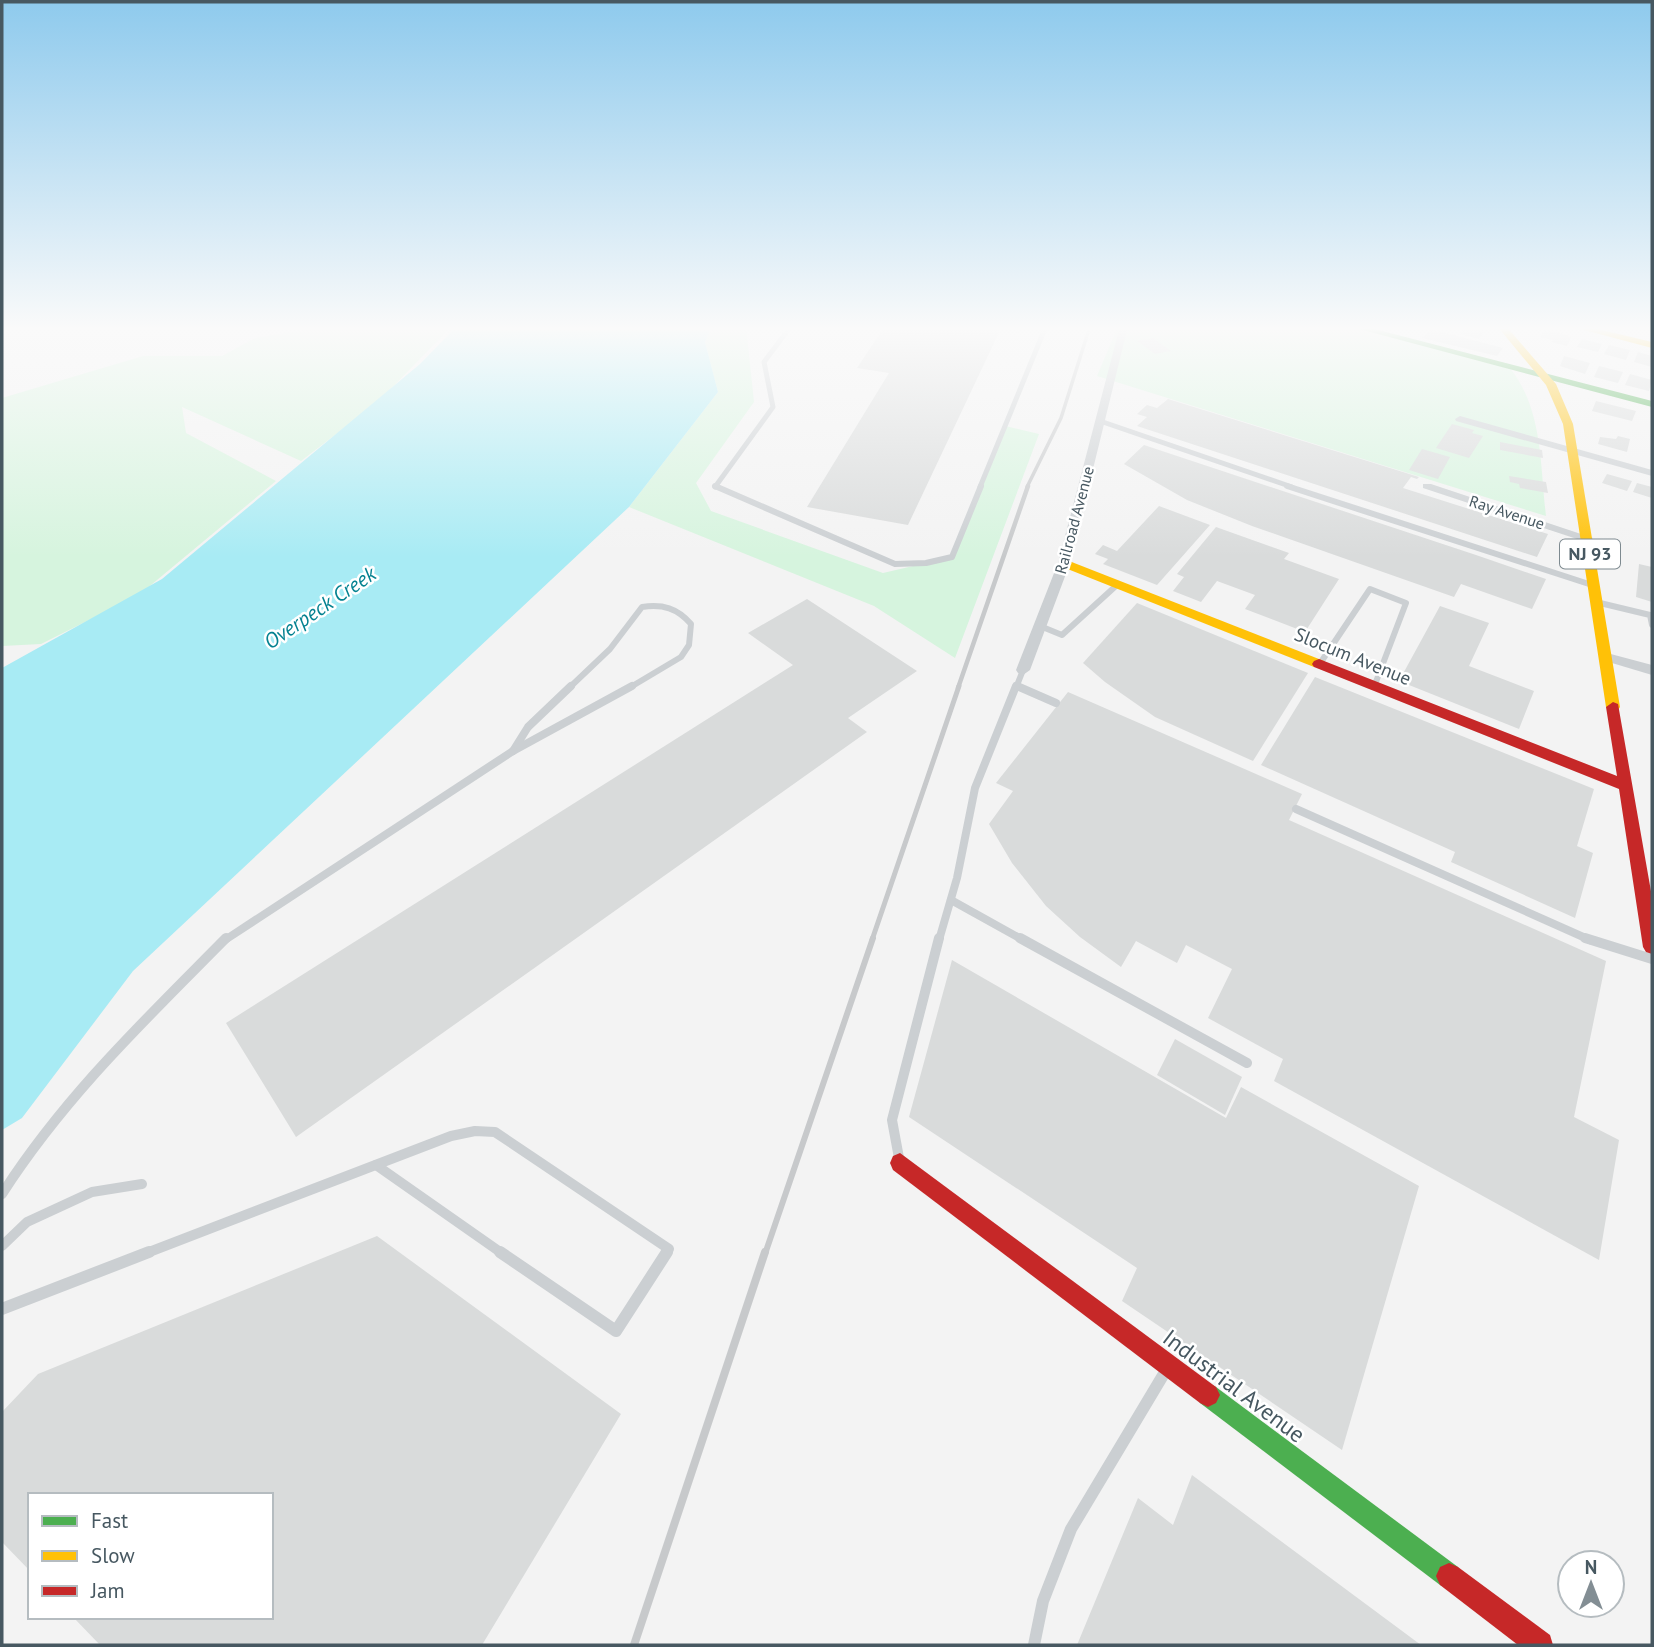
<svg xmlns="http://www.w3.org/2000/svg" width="1654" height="1647" font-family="'PT Sans',sans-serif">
<rect width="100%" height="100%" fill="#f3f3f3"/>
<g fill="#d6f4de">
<path d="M327,326H452L378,402L301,461L182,407L186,433L276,481L139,595L41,644L2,646V398L143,356H222L255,338Z"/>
<path d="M712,326H746L754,402L696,483L711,511L883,573L952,557L1005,426L1039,434L955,658L874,606L629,507L718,392L705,342Z"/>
<path d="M1118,326H1353L1509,367C1543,408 1540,465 1546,516L1097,376Z"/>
</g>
<path fill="#a8ebf4" d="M457,326H712L705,342L718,392L629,507L133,971L22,1118L2,1130V668L162,579L420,364Z"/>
<g fill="#d9dbdb">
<path d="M885,326H1002L908,525L807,507L889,373L857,368Z"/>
<path d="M1456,326H1460L1484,332L1479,339L1460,334L1463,330L1455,328Z"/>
<path d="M1431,329L1503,348L1497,356L1422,338Z"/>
<path d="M1544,330L1564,334L1571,337L1567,346L1551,342L1553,340L1540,337Z"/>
<path d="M1153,338L1171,351L1155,354L1137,341Z"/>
<path d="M1582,339L1602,344L1598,352L1577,347Z"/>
<path d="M1609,345L1630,350L1626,360L1604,354Z"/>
<path d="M1638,352L1652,356V367L1634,362Z"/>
<path d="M1564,356L1590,363L1585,374L1560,366Z"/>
<path d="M1599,366L1623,372L1618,383L1594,377Z"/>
<path d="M1630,374L1652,380L1649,391L1625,385Z"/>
<path d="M1168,399L1419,477L1417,479L1411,477L1403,488L1548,534L1537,557L1137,426L1147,417L1137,414L1147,405L1157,408Z"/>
<path d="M1596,401L1636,411L1632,421L1592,411Z"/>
<path d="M1452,424L1474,430L1472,433L1483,436L1469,458L1436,448Z"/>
<path d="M1618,436L1630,439L1627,452L1598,444L1600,437L1616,439Z"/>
<path d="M1500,442L1542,450L1543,458L1500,450Z"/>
<path d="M1144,445L1476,555L1546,579L1532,609L1461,584L1454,597L1252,526L1187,500L1124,464Z"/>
<path d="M1422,449L1450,457L1438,479L1409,470Z"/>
<path d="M1607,474L1632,481L1627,491L1602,483Z"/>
<path d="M1509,476L1546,482L1548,493L1520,488L1519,484L1510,482Z"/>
<path d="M1637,483L1652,487V498L1633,492Z"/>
<path d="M1159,506L1210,525L1157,585L1103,564L1108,559L1095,554L1103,545L1117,551Z"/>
<path d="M1216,527L1289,553L1284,559L1339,579L1305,632L1245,609L1255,595L1217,581L1201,602L1173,591L1184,577L1177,574Z"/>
<path d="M1639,564L1652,567V602L1636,597Z"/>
<path d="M807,599L917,671L848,718L867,732L296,1137L226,1023L793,665L748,633Z"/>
<path d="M1137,603L1308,673L1253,761L1155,717L1105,682L1083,663Z"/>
<path d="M1440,606L1489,623L1469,666L1534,691L1519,729L1399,681Z"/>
<path d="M1315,677L1594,789L1577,846L1593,853L1575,918L1451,862L1455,852L1261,765Z"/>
<path d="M1068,692L1302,794L1289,820L1606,961L1574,1117L1619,1140L1599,1260L1274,1081L1283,1059L1208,1018L1232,969L1186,945L1177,963L1136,941L1121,967L1080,937L1046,906L1012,863L989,824L1013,791L996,783Z"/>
<path d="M952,960L1226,1118L1241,1087L1419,1186L1342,1450L1122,1301L1137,1268L909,1117Z"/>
<path d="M1175,1039L1242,1077L1225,1115L1157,1075Z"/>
<path d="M377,1236L621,1414L482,1645H100L73,1617H271V1495H30V1571L2,1542V1412L38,1374Z"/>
<path d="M1192,1475L1421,1645H1077L1138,1498L1173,1525Z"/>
</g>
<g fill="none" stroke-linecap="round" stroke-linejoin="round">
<g stroke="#cbcfd2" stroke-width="5">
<path d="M1100,421L1292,487"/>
<path d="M715,487L773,407L764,362L791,326"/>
<path d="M980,487L1046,326"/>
</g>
<g stroke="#cbcfd2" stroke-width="6">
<path d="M715,486L895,564L926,563L952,557L981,486"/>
<path d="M1287,486L1592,585"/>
<path d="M1600,603L1650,615L1652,625"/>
<path d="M1040,626L1062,635L1118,584"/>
<path d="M1319,665L1370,589L1406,603L1374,687"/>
<path d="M1016,686L1021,688"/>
<path d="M569,688L610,649L642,607C663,604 677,608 691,624L689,645L681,657L629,688"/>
<path d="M1016,688L1023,670"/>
</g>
<g stroke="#cbcfd2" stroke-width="8">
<path d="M1017,686L1056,703"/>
<path d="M513,751L528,727L571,686"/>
<path d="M513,751L632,686"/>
<path d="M1296,809L1590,940"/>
<path d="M951,900L1023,940"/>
<path d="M225,940L513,751"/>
<path d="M939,940L957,878L975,788L1016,686"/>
</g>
<g stroke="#cbcfd2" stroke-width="10">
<path d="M1020,938L1247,1063"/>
<path d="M1585,938L1652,959"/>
<path d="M899,1158L892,1120L939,938"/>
<path d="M376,1165L503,1254"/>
<path d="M2,1194C65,1096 145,1020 226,938"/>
<path d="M2,1246L27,1222L92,1192L142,1184"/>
<path d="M144,1254L451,1136L475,1131L495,1132L669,1249L666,1254"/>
</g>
<g stroke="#cbcfd2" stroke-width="12">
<path d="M500,1252L616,1331L667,1252"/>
<path d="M2,1309L149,1252"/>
<path d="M1034,1645L1043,1601L1071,1529L1165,1372"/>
</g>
<g fill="#cbcfd2" fill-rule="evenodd">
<path d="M1120,326H1128L1070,563L1030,670L1023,675L1018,673L1016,670L1058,563Z"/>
<path d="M1460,416L1652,470V476L1456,421L1455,419Z"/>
<path d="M1423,484H1431L1593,538L1587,542L1583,541L1423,488Z"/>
<path d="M1607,653L1652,665V675L1602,660V654Z"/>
</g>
<g fill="#4caf50" fill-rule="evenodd">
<path d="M1348,326H1363L1652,401V407Z"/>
<path d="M1208,1383L1216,1387L1458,1567L1462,1576L1458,1585L1449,1589L1440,1585L1200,1403L1196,1395L1200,1387Z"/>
</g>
<g fill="#ffc107" fill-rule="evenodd">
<path d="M1497,326H1506L1556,384L1573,424L1620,707L1618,710L1613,712L1606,707L1563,424L1546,385Z"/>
<path d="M1569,326H1585L1652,342V348Z"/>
<path d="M1064,559L1324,661L1326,664L1324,667H1314L1060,566V560Z"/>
</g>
<g fill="#c62828" fill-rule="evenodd">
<path d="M1319,659L1617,776L1606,707L1613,702L1618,704L1652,897V954L1646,952L1643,947L1619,789L1314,667L1312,664L1314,661Z"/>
<path d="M900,1153L1216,1387L1220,1395L1216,1403L1208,1407L1200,1403L893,1170L890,1163L893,1156Z"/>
<path d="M1449,1563L1458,1567L1550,1635L1553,1645H1518L1440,1585L1436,1576L1440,1567Z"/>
</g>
<path stroke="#c7c9cb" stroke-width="3.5" d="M1027,487L1061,418L1090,326"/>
<path stroke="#c7c9cb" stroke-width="4.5" d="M958,688L1028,486"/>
<path stroke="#c7c9cb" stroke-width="5" d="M872,940L959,686"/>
<path stroke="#c7c9cb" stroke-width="6" d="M765,1254L873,938"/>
<path stroke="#c7c9cb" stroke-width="8" d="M634,1645L765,1252"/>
</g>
<linearGradient id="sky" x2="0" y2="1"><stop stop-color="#8ecaed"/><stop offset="0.59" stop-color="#fafafa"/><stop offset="1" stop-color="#fafafa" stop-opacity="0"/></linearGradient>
<rect width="1654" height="557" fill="url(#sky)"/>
<g text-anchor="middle" stroke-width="5" stroke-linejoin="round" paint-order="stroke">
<g font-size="16" fill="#475861" stroke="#fff">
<text transform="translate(1507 512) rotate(18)" y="6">Ray Avenue</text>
<text transform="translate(1074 520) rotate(-75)" y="6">Railroad Avenue</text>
</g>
<rect fill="#fff" stroke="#7e8a90" stroke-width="2" x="1560" y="539.5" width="60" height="29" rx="5"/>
<g font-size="18" font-weight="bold" fill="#475861">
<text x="1590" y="560">NJ 93</text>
</g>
<g font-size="19" fill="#475861" stroke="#fff">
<text transform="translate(1353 656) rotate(22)" y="7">Slocum Avenue</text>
</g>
<g font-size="21" font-style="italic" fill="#048291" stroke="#fff">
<text transform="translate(320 608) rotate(-34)" y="7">Overpeck Creek</text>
</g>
<g font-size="23" fill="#475861" stroke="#fff">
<text transform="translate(1234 1386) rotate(37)" y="8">Industrial Avenue</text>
</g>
</g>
<rect width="1654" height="1647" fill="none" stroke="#475861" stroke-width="7"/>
<rect x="28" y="1493" width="245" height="126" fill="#ffffff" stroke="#b5bcc0" stroke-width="2"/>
<rect x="42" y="1516" width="35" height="10" fill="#4caf50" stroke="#b5bcc0" stroke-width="2"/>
<text x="91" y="1528" font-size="21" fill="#475861">Fast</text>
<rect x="42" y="1551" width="35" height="10" fill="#ffc107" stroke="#b5bcc0" stroke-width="2"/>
<text x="91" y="1563" font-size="21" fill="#475861">Slow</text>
<rect x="42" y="1586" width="35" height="10" fill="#c62828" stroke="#b5bcc0" stroke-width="2"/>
<text x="91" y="1598" font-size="21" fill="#475861">Jam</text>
<g transform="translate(1591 1584)"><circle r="33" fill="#ffffff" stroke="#b5bcc0" stroke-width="2"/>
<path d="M0-5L12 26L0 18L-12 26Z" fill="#838e94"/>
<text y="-10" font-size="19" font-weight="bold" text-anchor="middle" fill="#475861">N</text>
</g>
</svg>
